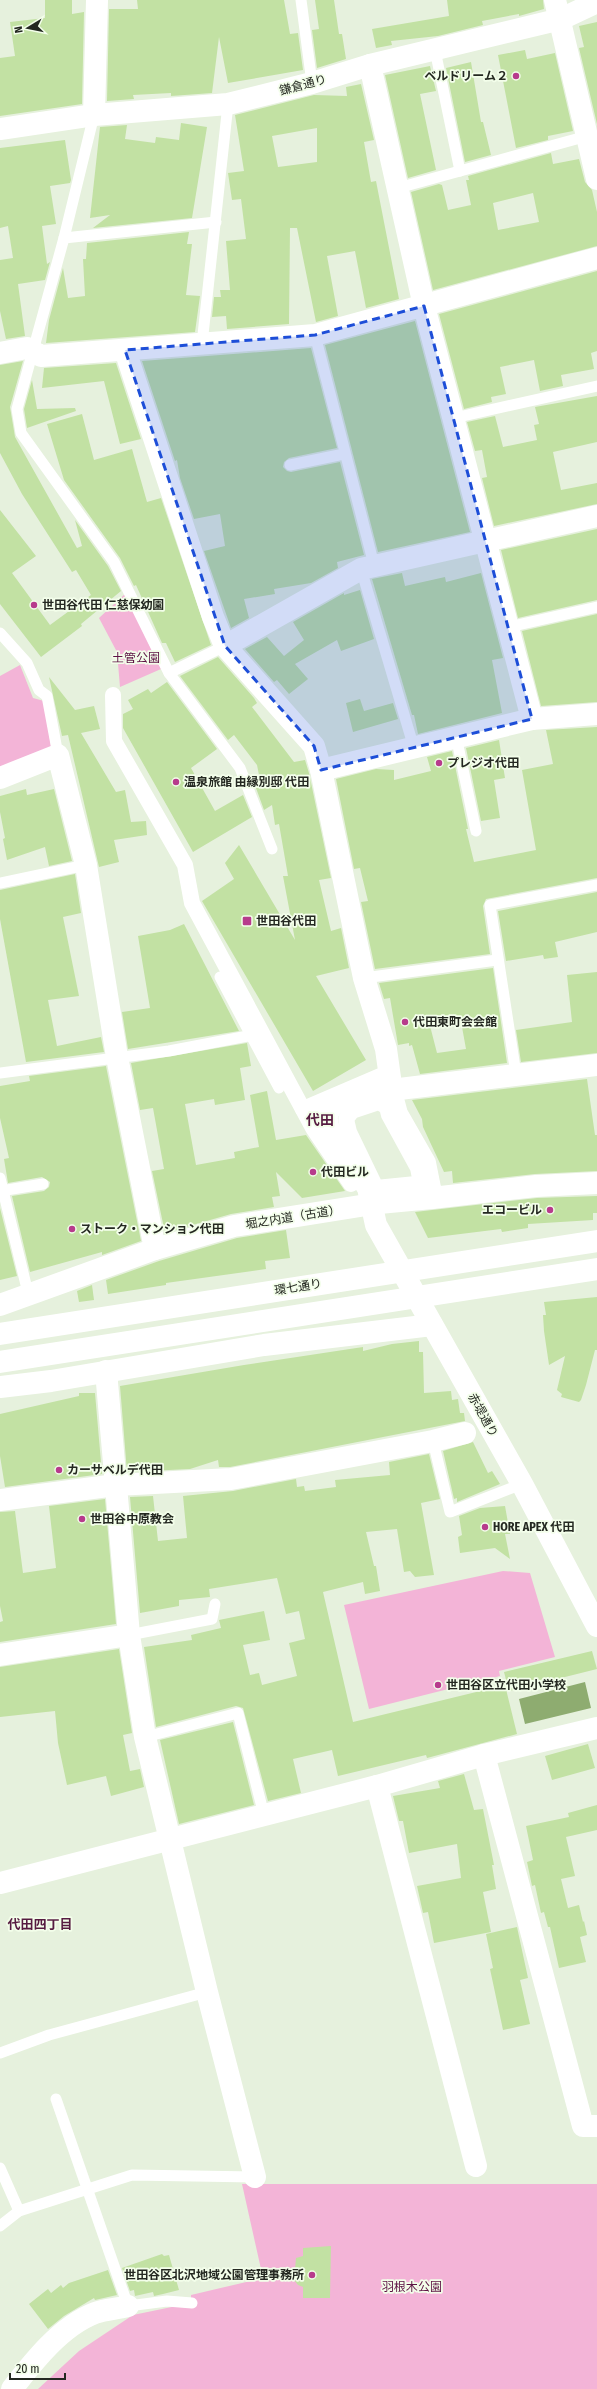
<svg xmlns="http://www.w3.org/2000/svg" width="597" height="2389" font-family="'Fira Sans Condensed','Noto Sans JP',sans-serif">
<rect width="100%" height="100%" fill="#e6f1dd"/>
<g fill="#f3b4d7">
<path d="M125,594L161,669L120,687L117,652L99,618Z"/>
<path d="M20,665L33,698L44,701L52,752L0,772V676Z"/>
<path d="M503,1571L530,1573L555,1657L499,1671L500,1676L369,1709L344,1605Z"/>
<path d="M242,2184H597V2389H38L79,2351L133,2315L191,2303V2295L263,2278Z"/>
</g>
<path fill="#8eac70" d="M585,1682L591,1708L525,1724L519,1699Z"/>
<g fill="#c2e1a3" fill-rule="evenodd">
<path d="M45,0H72V14L84,12L82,104L0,116V58L15,56L10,22L45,18Z"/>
<path d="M137,0H284L290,34L298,33L303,70L228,83L219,37L212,93L171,96V93L133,95L134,99L107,101L109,9H138Z"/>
<path d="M315,0H334L339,34H342L346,59L317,68L312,30L319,29Z"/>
<path d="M447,0H543L544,9L519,16V14L482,21L483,25L438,36L391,41L392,45L376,48L372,29L449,16Z"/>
<path d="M597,22V124L579,48L584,47L579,26Z"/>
<path d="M525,50L527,59L555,53L573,131L548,136V140L516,148L498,55Z"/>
<path d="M471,62L481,122H483L491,155L465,162L446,68Z"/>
<path d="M430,66L436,91L420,94L436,170L408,178L385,75Z"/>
<path d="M361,84L374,140L364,142L371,182L376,181L399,299L366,308L355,251L327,256L338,316L316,322L297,228H290L289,324L227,329L226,316L212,317L214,297H221L220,290H230L226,241L246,239L241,199L232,200L228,173L244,171L235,115L314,95L347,96L346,87ZM317,128V162L278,167L272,136Z"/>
<path d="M181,123L207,127L192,218L93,228L110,215L90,218L100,127L127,125L125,139L155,143L156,137L179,140Z"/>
<path d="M65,140L71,180L70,183L50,186L56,224L42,226L47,264L50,262L45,280L18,284L25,336L6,339L0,311V260L13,258L8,226L0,228V148Z"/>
<path d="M551,153L553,164L579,159L585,182L592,190L597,212V246L433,290L411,192L439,184L442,185L448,210L471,205L466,180H469L468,176ZM533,193L539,222L498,230L493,203Z"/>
<path d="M189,232L187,244H192L186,295L200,296L195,332L46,343L49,320L63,268L68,298L85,296L83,259H86L87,243Z"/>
<path d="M597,271V351L591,353L594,369L561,375L563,386L540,391L534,360L500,367L506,394L491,397L492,402L464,409L439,314Z"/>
<path d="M415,321L470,532L378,552L325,345Z"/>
<path d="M311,348L337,448L289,458L284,462L283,467L287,471L291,472L340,462L364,555L337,562L338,568L311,583L274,589L275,594L244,599L249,618L231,628L204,551L225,546L220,514L194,519L180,478L177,460L175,461L142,361Z"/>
<path d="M23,361L10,407L15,437L77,548L82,546L75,520L108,566L121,591L81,624L82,626L41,657L0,604V510L36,556L12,573L50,625L91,595L76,570L72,572L22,494L0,453V365Z"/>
<path d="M116,363L141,439L120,444L104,381L42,388L44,368Z"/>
<path d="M32,380L37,409L75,408L76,411L27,428L24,409Z"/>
<path d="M597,396V442L553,452L561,490L597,483V504L494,526L482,478L487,477L482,450L475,451L467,422L495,416L503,447L537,440L534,425L539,424L535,407Z"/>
<path d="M82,414L94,460L132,449L147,502L161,498L211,645L175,662L166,643H162L136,585L134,586L120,558L64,480L47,424Z"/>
<path d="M597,529V600L518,618L501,550Z"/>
<path d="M402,573L405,586L445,577L446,582L481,573L503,658L492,660L502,713L418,734L414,715H412L372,579Z"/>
<path d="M360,590L374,639L341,651L337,640L295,664L308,679L289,694L277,680L274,682L245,649L267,637L284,656L304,640L293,622L344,593V595Z"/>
<path d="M597,614V702L541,706L522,631Z"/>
<path d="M218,657L254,698L257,703L252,707L294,762L305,760L309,773L331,878L319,880L331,931L341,928L349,968L316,976L366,1060L313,1091L202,901L234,879L225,863L239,845L295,940L283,876H288L279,824L275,825L272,805L264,810L256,788L261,785L257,765L234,735L228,740L180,676Z"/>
<path d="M49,677L75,710L94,706L100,729L81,733L116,792L125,790L131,822L146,821L147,835L114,840L119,862L99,867L68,735L62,736Z"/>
<path d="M167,682L217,749L191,768L215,811L243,795L252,817L193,852L123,728V714L133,709L128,700L148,689L151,693Z"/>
<path d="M360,699L364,711L393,703L398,719L353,732L346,703Z"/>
<path d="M597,727V878L486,899L483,906L490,954L375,969L361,902L368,901L360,868L354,869L336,779L376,769L394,770V780L431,771L427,757L452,751L468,829H466L474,862L536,850L522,770L553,764L546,730Z"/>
<path d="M499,740L505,778L494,780L500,818L481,821L466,748Z"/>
<path d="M26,789L27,795L54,789L72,861L49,866L45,847L7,860L3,839L5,838L0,812V796Z"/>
<path d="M75,874L81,913L63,917L79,996L48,1000L57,1046L101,1037L104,1052L26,1062L0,919V890Z"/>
<path d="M597,892V932L555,942L558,957L544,959L543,955L506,961L498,911Z"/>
<path d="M184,924L239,1031L128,1049L122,1012L150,1008L138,936L170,930Z"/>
<path d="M493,968L507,1063L420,1074L412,1045L409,1046V1043L398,1045L390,998L384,999L379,983ZM460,1016L466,1049L437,1053L429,1022Z"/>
<path d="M597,972V1053L521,1062L516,1030L572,1022L567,975Z"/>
<path d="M247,1043L251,1066L240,1068L245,1100L215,1105L214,1099L185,1104L196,1165L235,1158L234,1152L259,1147L250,1095L267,1091L276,1140L306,1135L345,1191L302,1198L276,1172L280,1196L272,1197L274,1207L231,1214L165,1233L152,1171L164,1169L153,1108L140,1110L131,1063Z"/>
<path d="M106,1066L141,1241L102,1255V1252L30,1272L12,1196L44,1191L49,1187L50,1182L42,1177L8,1183L4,1159L9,1158L0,1118V1086L30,1081L29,1076Z"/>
<path d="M587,1079L595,1135H597V1171L535,1174L453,1183L452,1171L444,1172L423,1127L422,1119L412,1100Z"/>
<path d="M597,1196V1213H593V1220L528,1224V1228L502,1232L501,1229L428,1238L415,1212L537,1198Z"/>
<path d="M0,1208L17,1276L0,1280Z"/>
<path d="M286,1230L290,1258L265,1261L266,1269L166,1283V1285L108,1294L106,1280L159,1261L237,1238Z"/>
<path d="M92,1285L94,1300L79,1302L77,1291Z"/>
<path d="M597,1297V1350H595L586,1385L581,1400L579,1402L561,1397L562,1394L557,1390L565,1356L549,1365L544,1331L543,1315H546L544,1302Z"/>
<path d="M419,1341V1352H423L424,1393L451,1391L452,1400L458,1399L460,1413H464L465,1421L230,1467H219L218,1460L190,1469L127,1472L120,1386L244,1365L363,1347V1351L392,1344Z"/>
<path d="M79,1393H95L102,1474L5,1487L0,1456V1414L79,1396Z"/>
<path d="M473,1442L488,1473L492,1471L500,1484L457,1502V1498L454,1499L443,1451Z"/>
<path d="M429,1454L440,1499L421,1503L434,1575L415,1577L410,1571L404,1572L397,1529L366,1532L374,1566H376L380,1591L365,1594L363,1582L323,1592L353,1722L505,1685L517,1734L427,1758L426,1755L338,1776L332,1750L293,1759L301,1793L268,1801L243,1708L236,1706L156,1727L144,1647L192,1640L191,1635L221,1628L219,1620L264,1611L270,1640L243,1645L250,1675L259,1673L262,1685L297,1676L289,1643L305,1639L299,1611L286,1614L277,1578L209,1589L210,1597L179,1600V1606L140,1613L130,1497L153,1496L158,1541L187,1538L183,1496L233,1491L296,1479L297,1487L304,1486L305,1491L336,1487L335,1480L390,1475L389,1462Z"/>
<path d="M105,1499L116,1624L0,1642V1622L3,1621L0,1606V1512L15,1511L23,1573L56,1568L49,1506Z"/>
<path d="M505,1506L510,1534H505L510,1559L495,1548L460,1553L458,1537L462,1535L459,1516L480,1508Z"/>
<path d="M119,1649L132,1733L123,1735L130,1771L140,1769L144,1787L111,1796L106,1776L67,1785L58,1743L55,1711L0,1717V1667Z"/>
<path d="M592,1651L597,1669L509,1691L504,1672Z"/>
<path d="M233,1722L254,1805L179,1824L160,1740Z"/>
<path d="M588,1744L595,1768L552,1780L545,1756Z"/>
<path d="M464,1774L474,1810L483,1809L494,1865H492L496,1889L483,1892L491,1932L434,1943L428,1912L423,1913L417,1886L461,1878L457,1844L409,1853L403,1821H399L393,1796L440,1788L438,1781Z"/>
<path d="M597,1805V1830L566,1837L575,1876L561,1879L568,1908L579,1905L583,1922L584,1921L587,1935L580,1937L586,1962L559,1968L550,1927H548L544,1912L541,1913L535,1885L532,1886L527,1862L533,1860L526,1826L569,1817L568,1813Z"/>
<path d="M517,1927L528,1978L520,1980L530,2024L503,2030L490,1969L493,1968L486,1934Z"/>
<path d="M331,2246L330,2298H303V2287L298,2285L294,2280L296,2258L303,2256V2248Z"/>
<path d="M162,2254L164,2256L169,2255L179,2290L163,2294L154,2296L153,2292L135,2296L134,2290L130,2291L122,2268Z"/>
<path d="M108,2270L117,2295L95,2300L94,2298L64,2316L48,2329L29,2304L48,2289L51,2293L61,2285L63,2288L69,2283Z"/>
</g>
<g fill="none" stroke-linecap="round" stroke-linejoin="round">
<g stroke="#fff" stroke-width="11">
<path d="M301,0L312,83"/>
<path d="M435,50L460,171"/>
<path d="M94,115L64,238L17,409L21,433L114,562L169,673L240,768L272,849"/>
<path d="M398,188L591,135"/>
<path d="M64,238L216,222"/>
<path d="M315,335L374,565"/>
<path d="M202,344L228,104"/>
<path d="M454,418L597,386"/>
<path d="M290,465L344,454"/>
<path d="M361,569L414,748"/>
<path d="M509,627L597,607"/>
<path d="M0,633L27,663L39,690L47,696L58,755"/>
<path d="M169,673L225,646"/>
<path d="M456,736L476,831"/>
<path d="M0,883L86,865"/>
<path d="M220,977L279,1088"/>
<path d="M364,978L497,960"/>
<path d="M0,1073L169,1051L253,1035"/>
<path d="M516,1074L490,905L597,885"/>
<path d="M0,1178L28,1293"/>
<path d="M0,1191L43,1184"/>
<path d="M433,1441L450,1512L522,1484"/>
<path d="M129,1635L212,1619L215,1604"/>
<path d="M145,1737L238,1713L264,1815"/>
<path d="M0,2053L49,2035L207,1992"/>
<path d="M56,2099L128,2306L167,2301L192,2303"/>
<path d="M0,2168L19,2211"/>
<path d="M0,2226L19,2211L132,2175L255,2177"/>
</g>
<g stroke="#fff" stroke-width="16">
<path d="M113,695L114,741L185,865L192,903L313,1128L351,1184"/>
<path d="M379,1102L387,1107L389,1115L418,1168L420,1178L416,1184L376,1188L349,1132L346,1119L352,1111Z"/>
<path d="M303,1109L380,1076"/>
</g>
<g stroke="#fff" stroke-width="22">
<path d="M555,0L597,179"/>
<path d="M370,65L424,306L532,719"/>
<path d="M94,115L97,0"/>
<path d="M0,129L94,115L228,104L312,83L370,65L561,19L597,2"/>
<path d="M125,350L213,617L225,646L314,746L321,770L364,978L386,1049L393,1099L397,1114L425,1163L432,1198L536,1186L597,1183"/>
<path d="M0,353L27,348L41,356L315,335L597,258"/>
<path d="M225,646L361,569L597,516"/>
<path d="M321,770L532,719L597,714"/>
<path d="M0,778L58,755L86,865L117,1057L155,1249"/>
<path d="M391,1090L597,1065"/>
<path d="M106,1371L129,1635L145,1737L207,1992L255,2177"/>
<path d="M0,1387L51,1381L264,1345L432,1325"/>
<path d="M0,1500L116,1485L231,1479L433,1441L465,1433"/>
<path d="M0,1655L129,1635"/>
<path d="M484,1755L583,2126H597"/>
<path d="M377,1786L476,2166"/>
<path d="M0,1883L377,1786L484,1755L597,1728"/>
<path d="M12,2389C33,2362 61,2326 95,2313C105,2309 118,2309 128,2306"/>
</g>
<g stroke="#fff" stroke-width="22">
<path d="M391,1090C376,1092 336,1097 329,1111C325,1117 327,1123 329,1129L368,1188L376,1225L522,1484L597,1626"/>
<path d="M0,1305L155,1249L234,1226L379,1203L432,1198"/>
</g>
<g stroke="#fff" stroke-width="22">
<path d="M0,1334L597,1241"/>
<path d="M0,1362L597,1269"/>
</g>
</g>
<path fill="#1d4ed8" fill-opacity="0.2" stroke="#1d4ed8" stroke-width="3" stroke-dasharray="8 5" stroke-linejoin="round" d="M424,306L532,719L321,770L314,746L225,646L125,350L315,335Z"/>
<g fill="#b73b8c" stroke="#f3feea" stroke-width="1.5">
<circle cx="516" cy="76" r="4"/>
<circle cx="34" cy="605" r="4"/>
<circle cx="439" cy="763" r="4"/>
<circle cx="176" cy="782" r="4"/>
<rect x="242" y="916" width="10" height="10" rx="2"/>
<circle cx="405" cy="1022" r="4"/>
<circle cx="313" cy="1172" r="4"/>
<circle cx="550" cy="1210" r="4"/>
<circle cx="72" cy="1229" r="4"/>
<circle cx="59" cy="1470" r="4"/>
<circle cx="82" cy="1519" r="4"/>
<circle cx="485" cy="1527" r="4"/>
<circle cx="438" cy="1685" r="4"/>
<circle cx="312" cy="2275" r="4"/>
</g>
<g text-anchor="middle" stroke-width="3.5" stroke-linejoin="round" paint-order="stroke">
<g font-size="12" font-weight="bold" fill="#242821" stroke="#f3feea" text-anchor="start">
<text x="508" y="80" text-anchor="end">ベルドリーム２</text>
<text x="42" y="609">世田谷代田 仁慈保幼園</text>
<text x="447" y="767">プレジオ代田</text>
<text x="184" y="786">温泉旅館 由縁別邸 代田</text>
<text x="256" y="925">世田谷代田</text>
<text x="413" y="1026">代田東町会会館</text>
<text x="321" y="1176">代田ビル</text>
<text x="542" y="1214" text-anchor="end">エコービル</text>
<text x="80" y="1233">ストーク・マンション代田</text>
<text x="67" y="1474">カーサベルデ代田</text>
<text x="90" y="1523">世田谷中原教会</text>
<text x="493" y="1531">HORE APEX 代田</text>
<text x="446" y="1689">世田谷区立代田小学校</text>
<text x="304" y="2279" text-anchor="end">世田谷区北沢地域公園管理事務所</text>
</g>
<g font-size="12" fill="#242821" stroke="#f3feea">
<text transform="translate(303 85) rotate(-15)" y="4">鎌倉通り</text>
<text transform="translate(293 1217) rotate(-9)" y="4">堀之内道（古道）</text>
<text transform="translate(298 1287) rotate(-9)" y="4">環七通り</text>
<text transform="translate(483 1415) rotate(61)" y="4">赤堤通り</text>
</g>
<g font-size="12" fill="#5d1244" stroke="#f3feea">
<text x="136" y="662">土管公園</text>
<text x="412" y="2291">羽根木公園</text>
</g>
<g font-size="13" font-weight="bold" fill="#561b41" stroke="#f3feea">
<text x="40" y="1929">代田四丁目</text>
</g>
<g font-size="14" font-weight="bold" fill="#561b41" stroke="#f3feea">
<text x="320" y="1125">代田</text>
</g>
</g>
<g transform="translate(28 28) rotate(260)" stroke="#f3feea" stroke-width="3" paint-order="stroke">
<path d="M0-3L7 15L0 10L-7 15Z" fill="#242821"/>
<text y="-6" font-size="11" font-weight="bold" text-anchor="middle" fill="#242821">N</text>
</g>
<path d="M10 2373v6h55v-6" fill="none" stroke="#242821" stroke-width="2"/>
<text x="16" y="2373" font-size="12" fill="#242821" stroke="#f3feea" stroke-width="3" paint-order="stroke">20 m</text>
</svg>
